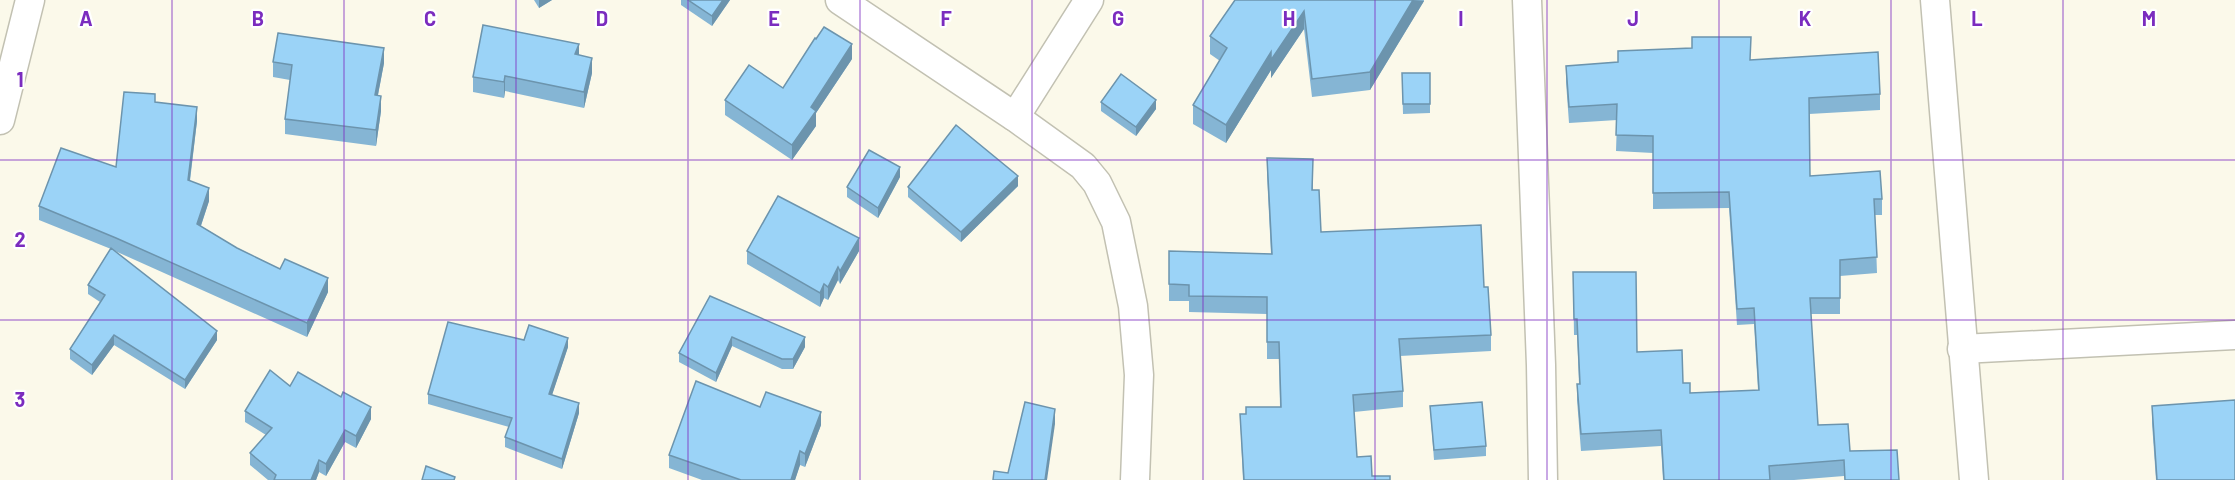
<svg xmlns="http://www.w3.org/2000/svg" width="2235" height="480" font-family="Barlow,sans-serif">
<rect width="100%" height="100%" fill="#fbf9ea"/>
<g fill="none" stroke-linecap="round" stroke-linejoin="round">
<defs>
<g id="minor">
<path d="M840,0L1015,117L1083,166L1097,183L1116,222L1133,306L1139,375L1135,480"/>
<path d="M1527,0L1541,365L1543,480"/>
<path d="M1935,0L1974,480"/>
<path d="M1015,117L1089,0"/>
<path d="M0,120L30,0"/>
<path d="M1962,349L2235,335"/>
</g>
</defs>
<use href="#minor" stroke="#c2c1b2" stroke-width="31"/>
<use href="#minor" stroke="#fff" stroke-width="28"/>
</g>
<g fill="#85b5d4">
<path d="M534,0H552L539,8Z"/>
<path d="M681,0H730L712,26L681,5Z"/>
<path d="M1235,0H1424V1L1370,90L1312,97L1304,29L1271,78V70L1226,143L1193,124V105L1220,61L1210,54V36Z"/>
<path d="M1692,37L1751,60L1880,94V110L1809,114L1810,176L1882,199V215H1875L1877,273L1840,276V314H1811L1818,425L1850,451L1899,480H1845L1844,476L1794,480H1663L1661,446L1581,451L1577,400V384H1579L1577,335H1574L1573,272L1637,352L1683,383L1690,393L1758,390L1754,324L1737,325L1729,208L1653,209V153L1616,151L1617,120L1569,123L1566,82V66L1618,62L1692,48Z"/>
<path d="M579,55L592,73L584,108L505,91L504,98L473,92V77Z"/>
<path d="M852,59L816,113V126L792,160L725,115V100L783,88Z"/>
<path d="M273,62L384,63L378,95L381,111L376,146L285,134V119L290,80L273,77Z"/>
<path d="M1402,73H1430V113L1403,114Z"/>
<path d="M155,102L197,121L190,181L209,201L201,226L237,248L280,269L328,292L307,337L115,251L217,340L185,389L114,345L92,375L70,359V349L100,302L88,294V285L111,249L39,220V206L116,167Z"/>
<path d="M1101,102L1156,109L1136,136L1101,111Z"/>
<path d="M1267,158L1313,176V190L1321,232L1484,287L1491,335V351L1400,356L1403,391V407L1354,412L1357,457L1372,476L1390,480H1243L1240,414H1246L1280,407L1279,359H1267V314L1189,312V301H1169V251L1271,254L1267,175Z"/>
<path d="M900,177L878,218L847,197V187Z"/>
<path d="M1018,186L961,242L908,197V187Z"/>
<path d="M747,251H859L840,284L838,280L828,300L824,298L820,307L747,264Z"/>
<path d="M710,296L805,347L793,369H782L732,346L716,382L679,362V353Z"/>
<path d="M524,340L568,347L552,395L579,413L562,469L505,447V437L509,427L428,404V394Z"/>
<path d="M290,386L371,419L356,448L345,442L326,476L319,472L316,480H268L250,465V453L266,435L245,422V411Z"/>
<path d="M1430,406L1486,446V456L1434,460Z"/>
<path d="M2152,406L2235,480H2156L2152,423Z"/>
<path d="M760,407L821,425L805,467L800,465L795,480H702L669,468V455Z"/>
</g>
<g fill="#6c94ad">
<path d="M539,0H552L539,8Z"/>
<path d="M723,0H730L712,26V16Z"/>
<path d="M1413,0L1424,1L1370,90V72Z"/>
<path d="M1304,11V29L1271,78V70L1226,143V125L1271,52Z"/>
<path d="M579,44V59L575,54Z"/>
<path d="M852,44V59L816,113V126L792,160V145L811,107Z"/>
<path d="M384,48V63L375,110V95Z"/>
<path d="M592,58V73L584,108V92Z"/>
<path d="M505,76V91L504,98V82Z"/>
<path d="M381,96V111L376,146V130Z"/>
<path d="M1156,100V109L1136,136V127Z"/>
<path d="M197,107V121L188,194V180Z"/>
<path d="M900,167V177L878,218V208Z"/>
<path d="M1018,176V186L961,242V232Z"/>
<path d="M209,188V201L197,237V224Z"/>
<path d="M859,238V251L840,284V271Z"/>
<path d="M838,267V280L828,300V287Z"/>
<path d="M328,278V292L307,337V323Z"/>
<path d="M824,284V298L820,307V293Z"/>
<path d="M217,331V340L185,389V380Z"/>
<path d="M114,335V345L92,375V365Z"/>
<path d="M732,337V346L716,382V373Z"/>
<path d="M805,337V347L793,369V359Z"/>
<path d="M568,338V347L549,404V394Z"/>
<path d="M579,403V413L562,469V459Z"/>
<path d="M371,407V419L356,448V436Z"/>
<path d="M1055,409V424L1047,480H1045Z"/>
<path d="M821,412V425L805,467V454Z"/>
<path d="M345,430V442L326,476V464Z"/>
<path d="M800,451V465L795,480H791Z"/>
<path d="M319,460V472L316,480H311Z"/>
</g>
<g fill="#9bd3f7" stroke="#6c94ad" stroke-width="1.5">
<path d="M688,0H723L712,16Z"/>
<path d="M1235,0H1413L1370,72L1312,79L1304,11L1271,60V52L1226,125L1193,105L1227,48L1210,36Z"/>
<path d="M483,25L579,44L575,54L592,58L584,92L505,76L504,82L473,77Z"/>
<path d="M824,27L852,44L811,107L816,111L792,145L725,100L749,65L783,88L815,38L816,39Z"/>
<path d="M278,33L384,48L375,95L381,96L376,130L285,119L292,65L273,62Z"/>
<path d="M1692,37H1751L1750,60L1878,52L1880,94L1809,98L1810,176L1880,171L1882,199H1874L1877,257L1840,260V298H1810L1818,425L1848,424L1850,451L1897,450L1899,480H1845L1844,460L1769,466L1770,480H1664L1661,430L1581,434L1577,384H1580L1577,319H1574L1573,272H1636L1637,352L1682,350L1683,383H1690V393L1759,390L1754,308L1737,309L1729,192L1653,193V136L1616,135L1617,104L1569,107L1566,66L1618,62V51L1692,48Z"/>
<path d="M1402,73H1430V104H1403Z"/>
<path d="M1121,74L1156,100L1136,127L1101,102Z"/>
<path d="M124,92L155,94V102L197,107L188,180L209,188L197,224L237,248L280,269L285,259L328,278L307,323L116,238L39,206L61,148L116,167Z"/>
<path d="M956,125L1018,176L961,232L908,187Z"/>
<path d="M869,150L900,167L878,208L847,187Z"/>
<path d="M1267,158L1313,159L1312,190H1319L1321,232L1481,225L1484,287H1488L1491,335L1399,339L1403,391L1353,395L1357,457L1371,456L1372,476H1390V480H1244L1240,414H1246V407H1281L1279,342H1267V297L1189,296V285L1169,284V251L1272,254Z"/>
<path d="M778,196L859,238L840,271L838,267L828,287L824,284L820,293L747,251Z"/>
<path d="M111,248L217,331L185,380L114,335L92,365L70,349L105,295L88,285Z"/>
<path d="M710,296L805,337L793,359H782L732,337L716,373L679,353Z"/>
<path d="M448,322L524,340L529,325L568,338L549,394L579,403L562,459L505,437L512,418L428,394Z"/>
<path d="M270,370L290,386L298,372L341,397L343,392L371,407L356,436L345,430L326,464L319,460L311,480H274L276,475L250,453L272,428L245,411Z"/>
<path d="M696,381L760,407L766,392L821,412L805,454L800,451L791,480H741L669,455Z"/>
<path d="M2235,400V480H2157L2152,406Z"/>
<path d="M1025,402L1055,409L1045,480H993L994,471L1008,473Z"/>
<path d="M1482,402L1486,446L1434,450L1430,406Z"/>
<path d="M426,466L455,477L454,480H422Z"/>
</g>
<path fill="none" stroke="#7b2cbf" stroke-width="1.5" stroke-opacity="0.55" d="M172,0V480M344,0V480M516,0V480M688,0V480M860,0V480M1032,0V480M1203,0V480M1375,0V480M1547,0V480M1719,0V480M1891,0V480M2063,0V480M0,160H2235M0,320H2235"/>
<g font-size="20" text-anchor="middle" font-weight="bold" fill="#7b2cbf" stroke="#fff" stroke-width="4.5" stroke-linejoin="round" paint-order="stroke">
<text x="86" y="26">A</text>
<text x="258" y="26">B</text>
<text x="430" y="26">C</text>
<text x="602" y="26">D</text>
<text x="774" y="26">E</text>
<text x="946" y="26">F</text>
<text x="1118" y="26">G</text>
<text x="1289" y="26">H</text>
<text x="1461" y="26">I</text>
<text x="1633" y="26">J</text>
<text x="1805" y="26">K</text>
<text x="1977" y="26">L</text>
<text x="2149" y="26">M</text>
<text x="20" y="87">1</text>
<text x="20" y="247">2</text>
<text x="20" y="407">3</text>
</g>
</svg>
